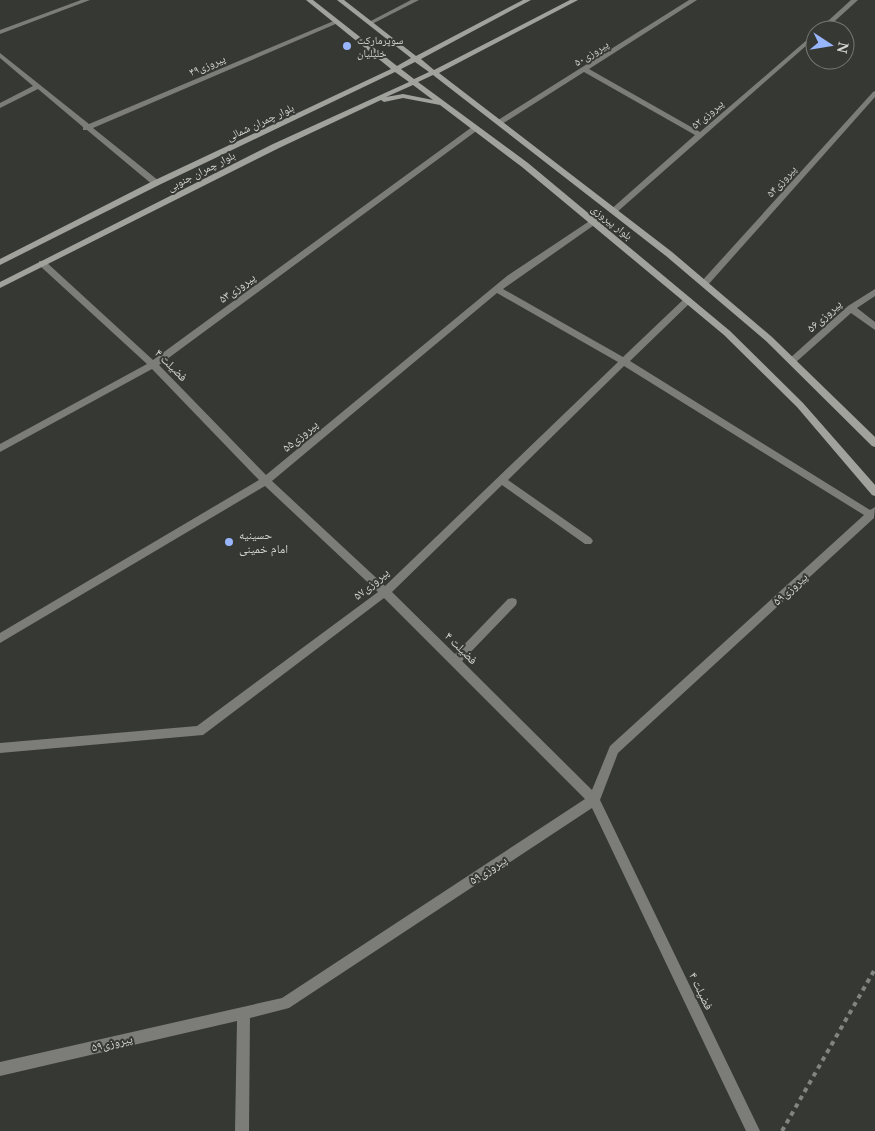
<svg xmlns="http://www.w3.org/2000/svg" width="875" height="1131" font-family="'Noto Serif','Noto Naskh Arabic',serif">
<rect width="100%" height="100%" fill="#363834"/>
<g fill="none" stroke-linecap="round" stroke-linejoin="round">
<path stroke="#828480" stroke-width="4" stroke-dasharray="4.5 4.5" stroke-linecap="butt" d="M782,1131L875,969"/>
<path fill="#7c7c79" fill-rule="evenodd" d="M411,0H419L372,24L367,23Z"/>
<g fill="#7c7c79" fill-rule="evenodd">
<path d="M81,0H90L0,34V30Z"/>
<path d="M689,0H697L589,69L700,132L815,33V38L616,213L613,214L609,211L695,135L584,72L502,124L495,122Z"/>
<path d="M851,0H858L825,30H818Z"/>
<path d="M336,20L338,21V23L93,128L159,181V185H153L87,130H83V127L38,89L0,108V103L33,86L0,58V53L89,124Z"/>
<path d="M875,91V97L707,286H701V282L873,92Z"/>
<path d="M472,127H475L479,129L159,365L266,475L507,276L594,218L597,219V223L503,289L623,357L685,298H691V302L630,361L870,510L875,507L874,518L618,753L600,800L760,1131H746L592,808L289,1008L250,1018L249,1131H235L237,1021L0,1076V1062L282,998L585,799L384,598L203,735L0,753V743L197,726L378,592L265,486L0,643V633L259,480L152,369L0,452V444L147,364L39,265V261H45L153,360ZM497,293L618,362L385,586L272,481ZM624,366L864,515L610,746L592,790L462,661L516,605L517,602L516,599L512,598L508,599L455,654L392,592L502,485L585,544H591L593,541L591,538L508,480Z"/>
<path d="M875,289V296L857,308L875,322V330L851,313L795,363H789L788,361L789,359L848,306Z"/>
</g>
<path fill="#a2a29d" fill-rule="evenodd" d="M306,0H313L397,66L411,58L337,0H344L416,56L523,0H531L421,59L434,70L570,0H578L439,73L672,252L772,337L875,437V447L872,446L766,341L666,256L433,75L418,82L528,163L730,331L803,403L875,485V496L872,495L797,407L724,335L522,167L440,105L403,98L384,102L381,100L279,148L0,288V282L273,144L409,82L395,72L159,185L0,265V259L153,181L391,69ZM415,62L429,72L414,79L401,69ZM413,85L433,100L403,94L386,97Z"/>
</g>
<g fill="#98b6fd" stroke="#363834" stroke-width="2">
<circle cx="347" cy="46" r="5"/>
<circle cx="229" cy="542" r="5"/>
</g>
<g text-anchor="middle" stroke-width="4" stroke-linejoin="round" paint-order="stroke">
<g font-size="11" fill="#d5d6d3" stroke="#363834" text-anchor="start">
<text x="357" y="44">سوپرمارکت<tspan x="357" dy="13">خلیلیان</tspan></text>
</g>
<g font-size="11" fill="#d5d6d3" stroke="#363834">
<text transform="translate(591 53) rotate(-32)" y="4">پیروزی۵۰</text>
<text transform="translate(207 65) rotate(-23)" y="4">پیروزی۴۹</text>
<text transform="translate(707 114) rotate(-41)" y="4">پیروزی۵۲</text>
<text transform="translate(260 122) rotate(-25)" y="4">بلوار چمران شمالی</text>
<text transform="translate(201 171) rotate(-27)" y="4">بلوار چمران جنوبی</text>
<text transform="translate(781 181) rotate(-48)" y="4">پیروزی۵۴</text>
<text transform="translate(612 222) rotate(39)" y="4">بلوار پیروزی</text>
</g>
<g font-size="12" fill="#d5d6d3" stroke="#363834">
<text transform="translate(237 288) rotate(-36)" y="4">پیروزی۵۳</text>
<text transform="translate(824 316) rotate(-42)" y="4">پیروزی۵۶</text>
<text transform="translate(171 365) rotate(45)" y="4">فضیلت ۴</text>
<text transform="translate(300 436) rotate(-40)" y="4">پیروزی۵۵</text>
<text transform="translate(371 584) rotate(-40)" y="4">پیروزی۵۷</text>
<text transform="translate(790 589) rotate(-42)" y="4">پیروزی۵۹</text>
<text transform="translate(461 648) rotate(45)" y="4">فضیلت ۴</text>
<text transform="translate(488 870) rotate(-33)" y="4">پیروزی۵۹</text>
<text transform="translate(701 991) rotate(64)" y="4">فضیلت ۴</text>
<text transform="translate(112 1043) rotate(-13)" y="4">پیروزی۵۹</text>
</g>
<g font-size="12" fill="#d5d6d3" stroke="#363834" text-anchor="start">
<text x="239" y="539">حسینیه<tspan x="239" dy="14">امام خمینی</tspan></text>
</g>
</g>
<g transform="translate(830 45) rotate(102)"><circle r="24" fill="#363834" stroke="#767774"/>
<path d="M0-4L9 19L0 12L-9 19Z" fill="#98b6fd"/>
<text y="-8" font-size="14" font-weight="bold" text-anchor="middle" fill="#d5d6d3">N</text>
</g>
</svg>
